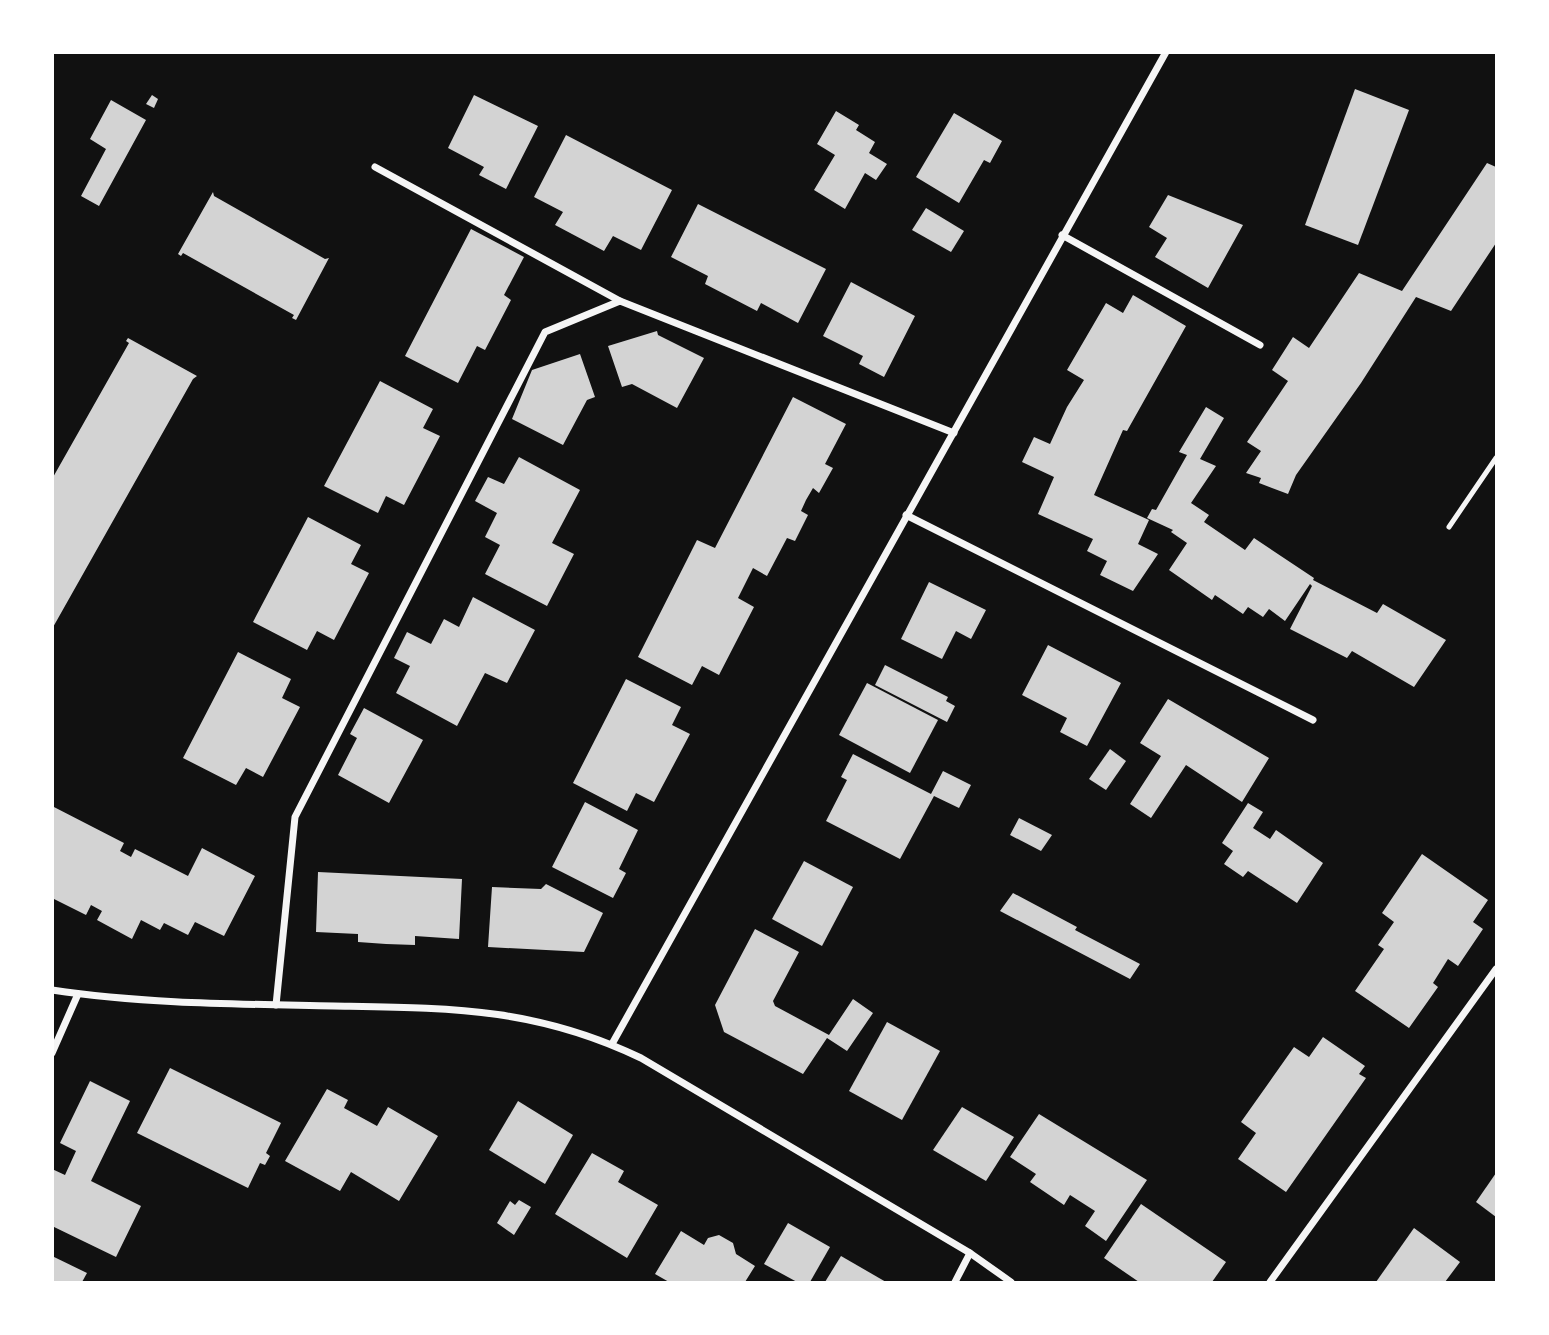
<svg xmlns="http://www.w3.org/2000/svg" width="1549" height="1335" font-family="Lato,sans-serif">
<rect width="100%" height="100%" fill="#111"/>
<g fill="#d3d3d3">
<path d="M1355,89L1409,110L1358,245L1305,225Z"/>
<path d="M152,95L158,99L154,108L146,104Z"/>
<path d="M474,95L538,126L506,189L479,175L484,167L448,148Z"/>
<path d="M111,100L146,120L99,206L81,196L106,149L90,139Z"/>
<path d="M836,111L859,125L856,130L875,142L869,153L887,164L876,180L865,173L845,209L814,190L835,155L817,144Z"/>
<path d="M954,113L1002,141L990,163L984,160L959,203L916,177Z"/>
<path d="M566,135L672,190L641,250L613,236L604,251L555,225L563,212L534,197Z"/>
<path d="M1487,163L1496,167V243L1451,311L1416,297L1361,383L1296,475L1288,494L1259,483L1261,478L1246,473L1261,451L1247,442L1288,381L1272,370L1293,337L1309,348L1359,273L1402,291Z"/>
<path d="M213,192L214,196L325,259L329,258L296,320L292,318L294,315L183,253L181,256L178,254Z"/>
<path d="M1168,195L1243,225L1208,288L1155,257L1167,238L1149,227Z"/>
<path d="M698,204L826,269L798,323L761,303L757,311L705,284L708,276L671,257Z"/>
<path d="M926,208L964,231L951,252L912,230Z"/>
<path d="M471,229L524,257L504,295L511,300L485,350L477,346L458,383L405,356Z"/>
<path d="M851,282L915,316L884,377L859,364L863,356L823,336Z"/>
<path d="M1133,295L1186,326L1127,431L1123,430L1094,495L1149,520L1138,544L1158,554L1133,591L1100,575L1107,561L1087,551L1093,539L1038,514L1054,477L1022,462L1034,437L1050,444L1067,407L1084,380L1067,370L1106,303L1123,313Z"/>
<path d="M657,331L658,335L704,358L677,408L632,384L622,387L608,346Z"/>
<path d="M128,338L197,376L193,379L52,629V479L129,343L126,341Z"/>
<path d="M580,354L595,397L587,400L563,445L512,419L532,370Z"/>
<path d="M380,381L433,409L423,428L440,436L404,505L386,496L378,513L324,486Z"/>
<path d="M793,397L846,424L825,464L833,468L819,493L813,488L806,500L801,511L808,515L795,541L787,538L767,576L753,568L738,598L754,607L719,675L702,666L692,685L638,657L697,540L715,548Z"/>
<path d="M1206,407L1224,418L1200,459L1216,466L1191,503L1209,515L1204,522L1245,550L1254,538L1314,578L1313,580L1377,613L1383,604L1446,640L1414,687L1352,651L1347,658L1290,629L1312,586L1310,584L1285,621L1269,609L1263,617L1248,607L1243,614L1215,595L1212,600L1169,570L1187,543L1171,532L1173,530L1147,518L1152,509L1156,510L1187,455L1179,452Z"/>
<path d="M519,457L580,490L552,543L574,554L547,606L485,574L500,545L485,537L497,513L475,501L488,477L504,484Z"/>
<path d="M308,517L361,545L351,564L369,573L334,640L317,631L307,650L253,622Z"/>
<path d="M929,582L986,610L971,639L956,631L942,659L901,639Z"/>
<path d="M473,597L535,630L507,683L485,673L457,726L396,693L410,666L394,658L407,632L431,644L444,619L459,627Z"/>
<path d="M1048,645L1121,683L1087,746L1060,732L1067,718L1022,695Z"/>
<path d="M238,652L291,679L282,698L300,707L263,777L246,768L236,785L183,758Z"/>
<path d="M885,665L948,697L946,701L955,706L947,722L875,685Z"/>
<path d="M626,679L681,707L672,725L690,734L654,802L636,793L627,811L573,783Z"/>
<path d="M867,683L938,720L910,773L839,735Z"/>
<path d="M1168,699L1269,758L1242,802L1186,765L1151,818L1130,804L1161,756L1140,743Z"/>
<path d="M364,708L423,740L389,803L338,775L357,738L350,734Z"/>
<path d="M1110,749L1126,761L1106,790L1089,779Z"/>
<path d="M853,754L931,794L943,771L971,785L959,808L934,796L900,859L826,821L847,780L841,777Z"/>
<path d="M585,802L638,830L619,869L626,873L613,898L552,867Z"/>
<path d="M1248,803L1263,812L1253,828L1270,839L1276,830L1323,863L1297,903L1248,871L1243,877L1224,864L1233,851L1222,843Z"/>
<path d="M52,806L124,843L120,851L131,857L135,849L188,876L202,848L255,876L224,936L195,922L188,935L164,923L160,930L141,920L132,939L97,920L102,911L91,905L86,915L52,898Z"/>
<path d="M1019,818L1052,835L1041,851L1010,835Z"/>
<path d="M1422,854L1488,900L1473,922L1483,929L1458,966L1448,959L1433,983L1438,987L1409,1028L1355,991L1384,949L1378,945L1394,922L1382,913Z"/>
<path d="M804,861L853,887L822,946L772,919Z"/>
<path d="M318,872L462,879L459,939L415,936V945L386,944L358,942V934L316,932Z"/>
<path d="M546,884L603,913L584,952L488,947L492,887L541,889Z"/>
<path d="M1013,893L1077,927L1075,930L1140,964L1130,979L1000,911Z"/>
<path d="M755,929L799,952L773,1001L775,1006L829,1035L853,999L873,1013L847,1051L827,1038L803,1074L724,1032L715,1005Z"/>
<path d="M887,1022L940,1051L902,1120L849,1091Z"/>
<path d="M1323,1037L1365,1066L1359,1074L1366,1078L1286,1192L1238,1159L1256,1133L1241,1122L1294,1047L1309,1057Z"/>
<path d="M170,1068L281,1123L266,1153L270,1156L265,1165L260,1163L248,1188L137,1133Z"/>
<path d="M90,1081L130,1101L91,1181L141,1206L116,1257L52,1226V1169L65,1175L76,1151L60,1143Z"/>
<path d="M327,1089L348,1100L344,1108L377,1126L388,1107L438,1136L399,1201L351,1172L340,1191L285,1161Z"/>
<path d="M518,1101L573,1135L545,1184L489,1150Z"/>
<path d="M962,1107L1014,1137L986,1181L933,1150Z"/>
<path d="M1039,1114L1147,1180L1106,1241L1085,1226L1095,1211L1070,1195L1064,1205L1030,1182L1036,1174L1010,1157Z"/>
<path d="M592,1153L624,1171L618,1182L658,1205L627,1258L555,1214Z"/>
<path d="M1496,1173V1217L1476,1202Z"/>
<path d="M519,1200L531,1207L514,1235L497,1223L510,1201L515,1205Z"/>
<path d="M1141,1204L1226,1262L1212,1282H1139L1104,1258Z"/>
<path d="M788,1223L830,1247L810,1282H797L764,1264Z"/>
<path d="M1414,1228L1460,1262L1445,1282H1376Z"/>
<path d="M681,1231L704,1245L708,1238L719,1235L733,1243L736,1254L755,1266L745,1282H669L655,1274Z"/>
<path d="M52,1256L87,1273L82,1282H52Z"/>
<path d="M841,1256L886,1282H825Z"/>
</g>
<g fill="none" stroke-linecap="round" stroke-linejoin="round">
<path stroke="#f5f5f5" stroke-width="5" d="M1449,527L1496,458"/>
<g stroke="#f5f5f5" stroke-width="7">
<path d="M375,167L620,301"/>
<path d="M1062,235L1260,345"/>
<path d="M906,515L1313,720"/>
<path d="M52,990C145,1004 241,1004 334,1006C449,1008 535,1007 641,1058L970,1253L1011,1282"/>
<path d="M276,1005L295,817L545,332L620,301L954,433"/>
<path d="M612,1044L1166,52"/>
<path d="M52,1053L78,994"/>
<path d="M955,1282L970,1253"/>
<path d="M1270,1282L1496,969"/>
</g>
</g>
<rect width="1549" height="1335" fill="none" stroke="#ffffff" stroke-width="108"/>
</svg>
